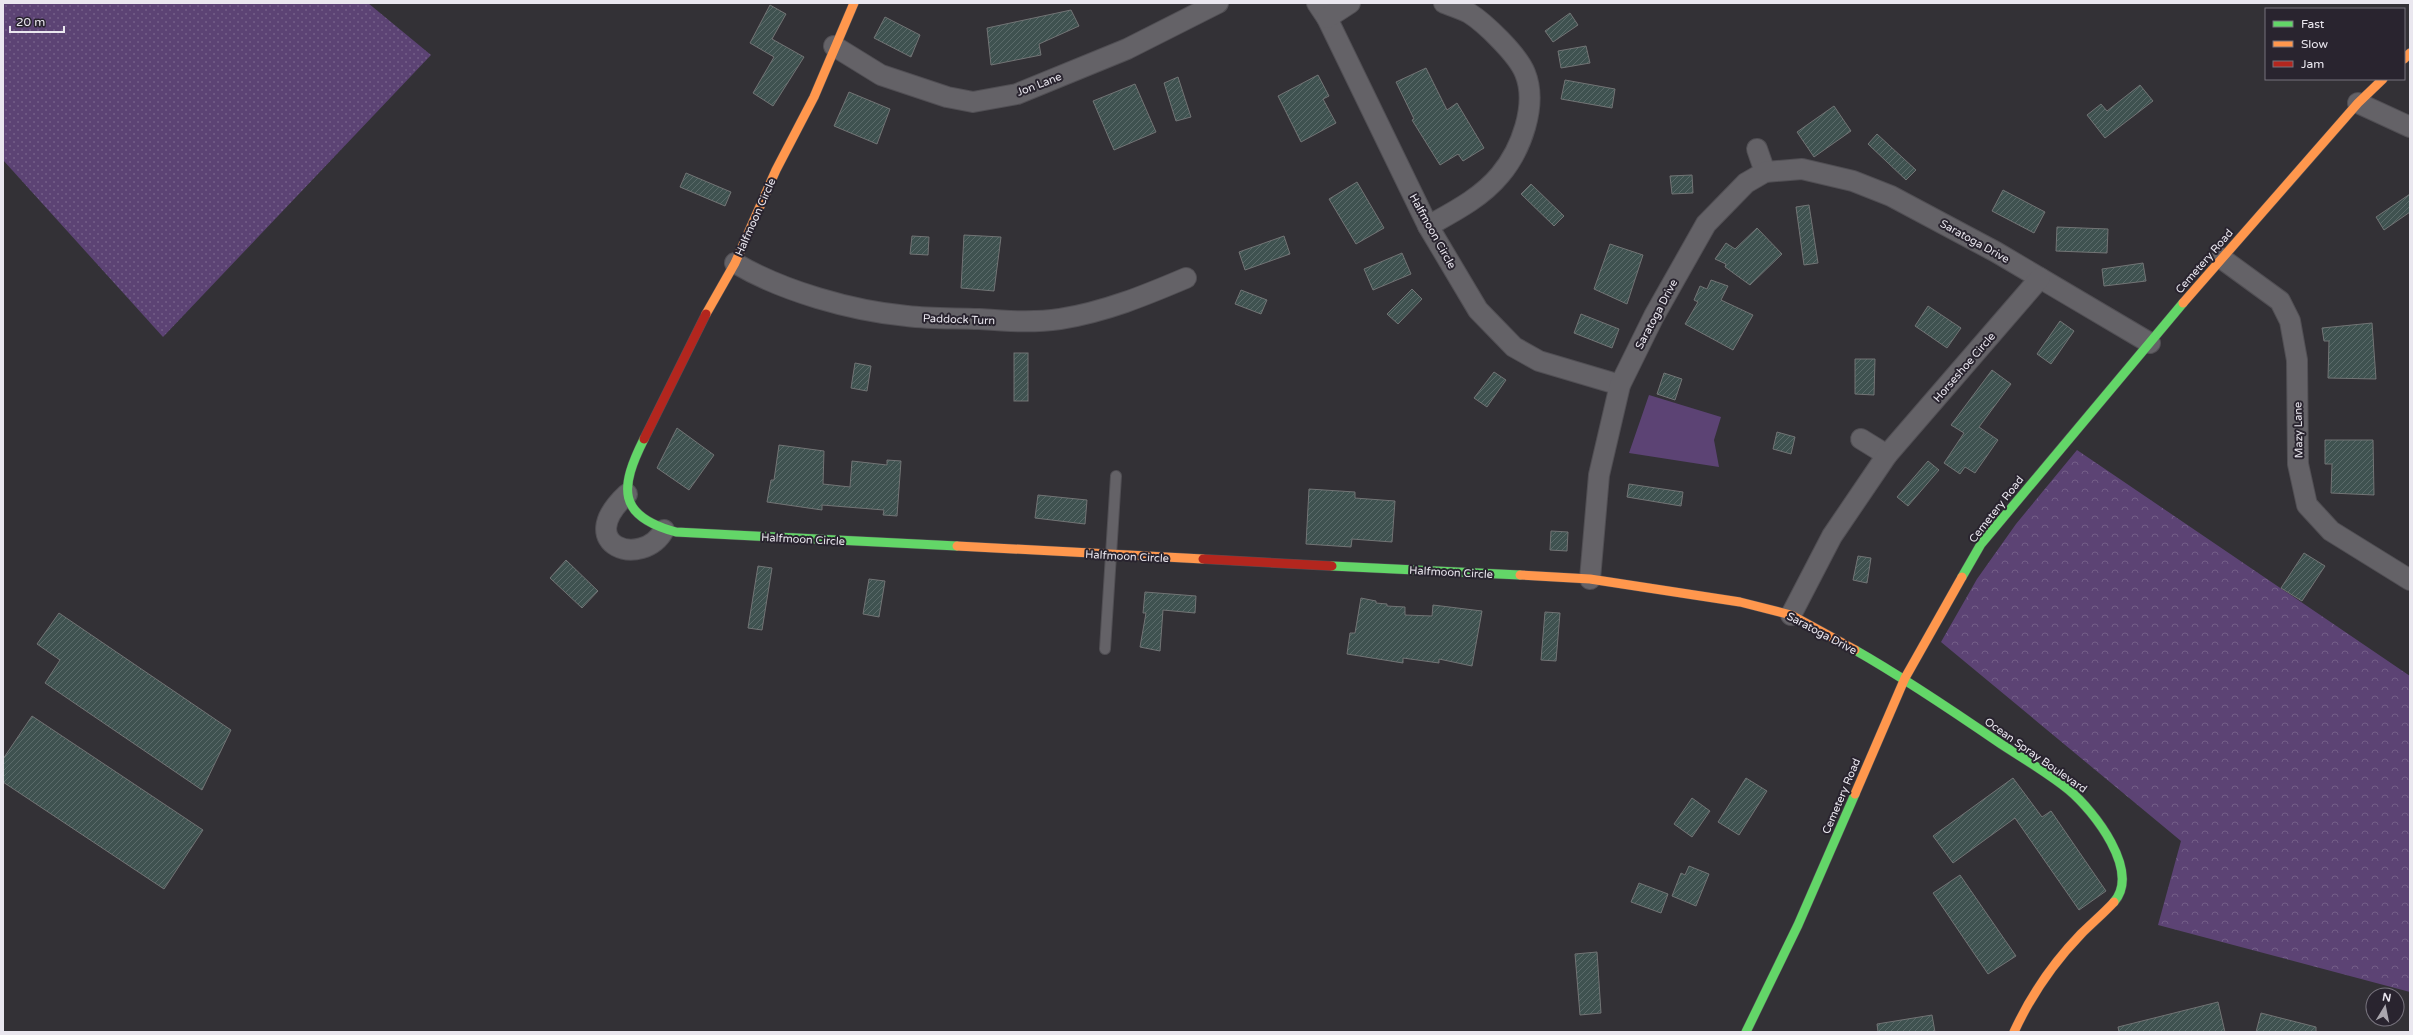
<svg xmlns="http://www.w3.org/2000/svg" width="2413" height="1035" font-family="'Varela Round',sans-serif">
<defs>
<pattern id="grass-dots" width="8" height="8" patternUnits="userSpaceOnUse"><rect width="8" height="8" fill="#5c4374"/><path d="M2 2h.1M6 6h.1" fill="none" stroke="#745e88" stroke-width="1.8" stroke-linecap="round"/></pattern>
<pattern id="forest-crowns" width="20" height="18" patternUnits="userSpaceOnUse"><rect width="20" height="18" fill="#5c4374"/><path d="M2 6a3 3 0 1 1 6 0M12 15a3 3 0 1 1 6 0" fill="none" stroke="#745e88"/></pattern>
<pattern id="building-hatch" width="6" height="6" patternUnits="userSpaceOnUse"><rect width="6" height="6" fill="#3f5250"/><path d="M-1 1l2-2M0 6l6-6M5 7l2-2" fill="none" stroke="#5b6b6a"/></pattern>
</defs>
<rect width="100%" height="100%" fill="#333136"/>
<path fill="url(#grass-dots)" d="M3,3H368L431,55L163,337L3,160Z"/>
<path fill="url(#forest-crowns)" d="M2077,450L2410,676V992L2158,925L2181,841L1941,642L1977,579L2016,524Z"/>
<path fill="#5c4374" d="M1649,395L1721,417L1714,440L1719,467L1629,453Z"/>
<g fill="url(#building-hatch)" stroke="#727475">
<path d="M770,5L786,14L772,39L804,57L773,106L753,93L774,57L750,43Z"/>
<path d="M1071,10L1079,26L1039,44L1041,55L991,65L987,28Z"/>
<path d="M1570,13L1578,25L1553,42L1545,31Z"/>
<path d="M885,17L920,35L911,57L874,38Z"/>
<path d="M1586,46L1590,63L1561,68L1558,51Z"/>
<path d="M1426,68L1447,110L1457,103L1484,148L1463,161L1458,154L1440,165L1412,120L1414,119L1396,82Z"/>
<path d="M1318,75L1329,96L1323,99L1336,123L1301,142L1278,96Z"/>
<path d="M1178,77L1191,117L1176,121L1164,83Z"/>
<path d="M1565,80L1615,89L1612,108L1561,99Z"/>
<path d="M1135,84L1156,132L1114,150L1093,101Z"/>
<path d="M2140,85L2153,101L2105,138L2087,115L2101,104L2107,111Z"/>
<path d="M849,92L890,109L877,144L834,126Z"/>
<path d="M1834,106L1851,131L1814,157L1797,132Z"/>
<path d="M1877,134L1916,170L1906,180L1868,144Z"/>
<path d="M686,173L731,192L725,206L680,187Z"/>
<path d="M1692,175L1693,193L1672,194L1670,176Z"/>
<path d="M1357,182L1384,228L1356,244L1329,199Z"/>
<path d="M1531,184L1564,216L1554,226L1521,194Z"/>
<path d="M2003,190L2045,212L2034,233L1992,211Z"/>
<path d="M2410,194V212L2384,230L2376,217Z"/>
<path d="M1809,205L1818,263L1804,265L1796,207Z"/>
<path d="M2057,227L2108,229L2107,253L2056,251Z"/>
<path d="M1757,228L1782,254L1750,285L1725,267L1726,264L1715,259L1726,243L1735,249Z"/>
<path d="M964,235L1001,237L994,291L961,288Z"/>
<path d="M912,236L929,237L928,255L910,254Z"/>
<path d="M1284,236L1290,254L1245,270L1239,252Z"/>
<path d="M1610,244L1643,255L1627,304L1594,289Z"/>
<path d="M1402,253L1411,274L1373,290L1364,269Z"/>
<path d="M2143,263L2146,281L2104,286L2102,269Z"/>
<path d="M1711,280L1728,286L1721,300L1753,315L1733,350L1685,324L1698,302L1694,300L1700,286L1707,289Z"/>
<path d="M1412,289L1422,299L1398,324L1387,314Z"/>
<path d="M1241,290L1267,300L1261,314L1235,304Z"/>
<path d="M1928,306L1961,328L1947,348L1915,326Z"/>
<path d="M1581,314L1619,329L1612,348L1574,333Z"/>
<path d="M2060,321L2074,331L2051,364L2037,354Z"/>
<path d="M2372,323L2376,379L2328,378L2329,341H2324L2322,328Z"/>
<rect x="1014" y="353" width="14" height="48"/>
<path d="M1855,359H1875L1874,395L1855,394Z"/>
<path d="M855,363L871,366L867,391L851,388Z"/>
<path d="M1992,370L2011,384L1979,427L1998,440L1975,473L1965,467L1960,474L1944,463L1964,433L1951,425Z"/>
<path d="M1494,372L1506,380L1487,407L1474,398Z"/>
<path d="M1664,373L1682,379L1675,400L1657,394Z"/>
<path d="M677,428L714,455L689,490L657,468Z"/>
<path d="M1777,432L1795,437L1791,454L1773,449Z"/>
<path d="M2325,440H2373L2374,495L2331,493L2332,464H2325Z"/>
<path d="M779,445L824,451L823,484L850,487L852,461L887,465V460L901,461L897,516L883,515L884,510L822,505V510L767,502L771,480H774Z"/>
<path d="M1928,461L1939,470L1908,506L1897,497Z"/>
<path d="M1629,484L1683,492L1681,506L1627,497Z"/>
<path d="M1309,489L1355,492V498L1395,501L1392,542L1352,539L1351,547L1306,544Z"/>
<path d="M1038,495L1087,500L1085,524L1035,518Z"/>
<path d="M1551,531L1568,532L1567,551L1550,550Z"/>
<path d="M2304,553L2325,566L2302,601L2281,588Z"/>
<path d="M1858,556L1871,558L1867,583L1853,580Z"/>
<path d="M566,560L598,591L582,608L550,578Z"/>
<path d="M758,566L772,568L762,630L748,628Z"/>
<path d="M869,579L885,581L879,617L863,614Z"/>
<path d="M1145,592L1196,596L1195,613L1163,610L1160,651L1140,647L1146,613H1143Z"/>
<path d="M1361,598L1376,601V603L1387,604V606L1405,607V615L1432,616L1433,605L1482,611L1472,666L1439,659V663L1403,658V663L1347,654L1350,633H1355Z"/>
<path d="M1545,612L1560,613L1556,661L1541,660Z"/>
<path d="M59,613L231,730L202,790L45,683L60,660L37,644Z"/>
<path d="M32,716L203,830L164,889L3,782V759Z"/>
<path d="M1746,778L1767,791L1739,835L1718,822Z"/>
<path d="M2013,778L2042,817L2051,811L2106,891L2079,910L2015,818L1953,863L1933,836Z"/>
<path d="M1692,798L1710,811L1692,837L1674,824Z"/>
<path d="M1689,866L1709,874L1696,906L1672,896L1681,873L1685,875Z"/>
<path d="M1960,875L2016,956L1988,974L1933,893Z"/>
<path d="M1639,883L1668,894L1661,913L1631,902Z"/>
<path d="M1597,952L1601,1013L1580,1015L1575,954Z"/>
<path d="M2218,1002L2225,1032H2119L2118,1027Z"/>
<path d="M2261,1013L2316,1027V1032H2256Z"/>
<path d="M1932,1015L1935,1032H1878L1877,1024Z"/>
</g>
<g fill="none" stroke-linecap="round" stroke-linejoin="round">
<defs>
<path id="lane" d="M1105,649L1116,476"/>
<g id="street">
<path d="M1317,3L1327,18L1428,226L1478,310L1514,347L1539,361L1620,385"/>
<path d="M1327,18L1350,3"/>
<path d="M834,46L881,75L947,97L973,102L1017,94L1127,49L1218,3"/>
<path d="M2358,103L2410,127"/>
<path d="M1757,149L1765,172"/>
<path d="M1428,226C1453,212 1481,198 1500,175C1521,150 1538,105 1525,73C1518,55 1485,23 1469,13C1461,9 1452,6 1444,3"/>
<path d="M2221,258L2280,301L2290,321L2297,360L2298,464L2307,505L2331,531L2410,580"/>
<path d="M735,263C782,291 852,311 907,316C931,319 955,318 979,319C1006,321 1033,323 1060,319C1105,312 1146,295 1186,278"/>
<path d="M1861,439L1887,455"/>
<path d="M627,494C571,546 643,569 664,530"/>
<path d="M1590,579L1599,475L1620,385L1654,316L1706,224L1746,183L1765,172L1802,169L1853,181L1891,196L1996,252L2150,343"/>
<path d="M1791,615L1832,536L1887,455L2040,278"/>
</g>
<g id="fast">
<path d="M644,439C620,487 616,516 676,532L957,546"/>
<path d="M1332,566L1520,575"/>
<path d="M1962,577L1981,544L2183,303"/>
<path d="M1855,650C1906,679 1953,711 2001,744C2024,759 2048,773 2069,790C2094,811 2141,871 2114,902"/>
<path d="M1746,1032L1798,925L1855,794"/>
</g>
<g id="slow">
<path d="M2404,59L2410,53"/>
<path d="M2183,303L2358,103L2383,79"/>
<path d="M706,314L735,263L776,170L814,97L854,3"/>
<path d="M957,546L1203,559"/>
<path d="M1520,575L1590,579L1740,602L1791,615L1855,650"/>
<path d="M1855,794L1905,678L1962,577"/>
<path d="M2014,1032C2031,995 2053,963 2081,934C2092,923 2104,913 2114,902"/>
</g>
<g id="jam">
<path d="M644,439L706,314"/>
<path d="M1203,559L1332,566"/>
</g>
</defs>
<use href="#lane" stroke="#514f54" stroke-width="12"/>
<use href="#street" stroke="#514f54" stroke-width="22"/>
<use href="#fast" stroke="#514f54" stroke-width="10"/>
<use href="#slow" stroke="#514f54" stroke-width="10"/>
<use href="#jam" stroke="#514f54" stroke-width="10"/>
<use href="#lane" stroke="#646267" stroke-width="10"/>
<use href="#street" stroke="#646267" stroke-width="20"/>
<use href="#fast" stroke="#63d668" stroke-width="9"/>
<use href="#slow" stroke="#ff974d" stroke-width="9"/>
<use href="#jam" stroke="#b3261e" stroke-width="9"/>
</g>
<g text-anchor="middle" stroke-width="4" stroke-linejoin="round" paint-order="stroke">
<g font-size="11" fill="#eae7ef" stroke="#29242f">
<text transform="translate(1039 84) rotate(-21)" y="4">Jon Lane</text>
<text transform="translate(755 217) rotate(-66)" y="4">Halfmoon Circle</text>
<text transform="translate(1433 231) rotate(61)" y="4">Halfmoon Circle</text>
<text transform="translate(1975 241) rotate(29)" y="4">Saratoga Drive</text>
<text transform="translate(2204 261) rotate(-49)" y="4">Cemetery Road</text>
<text transform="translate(1656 314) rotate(-62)" y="4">Saratoga Drive</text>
<text transform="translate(959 319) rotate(2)" y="4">Paddock Turn</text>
<text transform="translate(1964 367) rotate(-49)" y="4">Horseshoe Circle</text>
<text transform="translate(2298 430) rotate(-91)" y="4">Mazy Lane</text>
<text transform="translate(1996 509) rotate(-52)" y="4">Cemetery Road</text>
<text transform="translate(803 539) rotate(3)" y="4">Halfmoon Circle</text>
<text transform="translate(1127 556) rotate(3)" y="4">Halfmoon Circle</text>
<text transform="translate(1451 572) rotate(3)" y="4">Halfmoon Circle</text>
<text transform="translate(1822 633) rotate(28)" y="4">Saratoga Drive</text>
<text transform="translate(2036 755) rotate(35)" y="4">Ocean Spray Boulevard</text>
<text transform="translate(1841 796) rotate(-67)" y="4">Cemetery Road</text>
</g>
</g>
<rect width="2413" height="1035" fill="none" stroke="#eae7ef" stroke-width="8"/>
<rect x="2265" y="8" width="140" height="72" fill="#29242f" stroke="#76727c"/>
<rect x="2273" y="21" width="20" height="6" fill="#63d668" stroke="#76727c"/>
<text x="2301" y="28" font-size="12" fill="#eae7ef">Fast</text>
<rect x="2273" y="41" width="20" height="6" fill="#ff974d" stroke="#76727c"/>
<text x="2301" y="48" font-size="12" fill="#eae7ef">Slow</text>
<rect x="2273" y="61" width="20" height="6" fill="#b3261e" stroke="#76727c"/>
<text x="2301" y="68" font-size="12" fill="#eae7ef">Jam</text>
<g transform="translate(2385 1007) rotate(10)"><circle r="19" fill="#29242f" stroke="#76727c"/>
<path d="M0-3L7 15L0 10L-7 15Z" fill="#aaa7ae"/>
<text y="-6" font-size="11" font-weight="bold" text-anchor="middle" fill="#eae7ef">N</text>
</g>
<path d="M10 26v6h54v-6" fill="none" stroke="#eae7ef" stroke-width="2"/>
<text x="16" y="26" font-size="12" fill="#eae7ef" stroke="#29242f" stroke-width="3" paint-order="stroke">20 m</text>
</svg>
